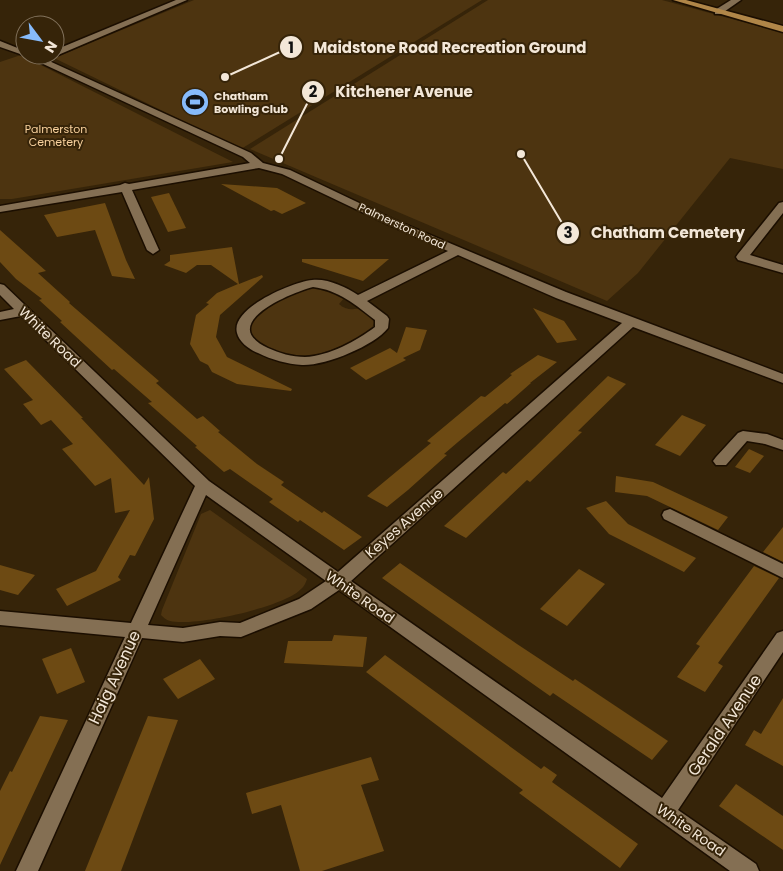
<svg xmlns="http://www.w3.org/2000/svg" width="783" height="871" font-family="Poppins,sans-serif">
<rect width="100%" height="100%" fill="#362409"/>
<g fill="#4d3410">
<path d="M194,0H482L241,149L54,58Z"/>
<path d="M488,0H662L783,33V169L730,158L638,273L607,301L250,149Z"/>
<path d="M21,55L233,162L12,199H0V62Z"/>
<path d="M319,287H325L345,297L339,304C345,310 353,310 361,308L373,318L374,323L371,330C357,340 327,354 311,355C268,359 216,327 279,301C292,295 305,288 319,287Z"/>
<path d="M210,510L307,579C306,582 304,587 301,589C285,607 194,627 170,621C166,620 164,618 161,615L162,610L201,514Z"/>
</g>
<g fill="#6d4a13">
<path d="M221,184L277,188L306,203L282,214L274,210L271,211Z"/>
<path d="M169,193L186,228L168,232L151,197Z"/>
<path d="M105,203L126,260L135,279L112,276L95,230L57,237L44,215Z"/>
<path d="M0,230L46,271L38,273L70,302L69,303L137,362L159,381L156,383L197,419L203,416L220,431L218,432L257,464L284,482L281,485L322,513L324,511L362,537L344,550L300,520L298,522L269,502L273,499L230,469L224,472L195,447L197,446L148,403L152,402L114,369L112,370L60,322L62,321L39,300L42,299L16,279L0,262Z"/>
<path d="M232,247L239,284L262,275L263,277L220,315L216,337L227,357L292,389L291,391L237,384L212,372L208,365L200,361L190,344L196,315L209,304L206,303L217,293L238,284L211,265H197L186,273L164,265L170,261V255Z"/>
<path d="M302,259H389L363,281L302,262Z"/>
<path d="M533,308L564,321L577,340L557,343Z"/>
<path d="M406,327L427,330L420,350L403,358L406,360L366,380L350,368L390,348L397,353Z"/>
<path d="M538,355L557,362L530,383H531L507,404L505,403L458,442L444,454L447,455L408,490L387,507L367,496L408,462L431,443L427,441L481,396L485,397L512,375L510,374Z"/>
<path d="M26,360L83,418H81L144,485L149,477L154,519L135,556L130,555L118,577L121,580L67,606L56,589L96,571L130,510L115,513L111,478L95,486L62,449L73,444L51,420L41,425L23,404L33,400L4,369Z"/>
<path d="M608,376L626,384L578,431L582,432L530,482L527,480L466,538L444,526L503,472L506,474L535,447Z"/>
<path d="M682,415L706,425L680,456L655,445Z"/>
<path d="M749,449L764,456L750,473L735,467Z"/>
<path d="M616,476L653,482L728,517L718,530L647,496L615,492Z"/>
<path d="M606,501L628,524L696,558L684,572L609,534L586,508Z"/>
<path d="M783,527V562L763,552Z"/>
<path d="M400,563L517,644L573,681L575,679L668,741L652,760L553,693L550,696L382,578Z"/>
<path d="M0,565L35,575L18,595L0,590Z"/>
<path d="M754,566L779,578L718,663L723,666L705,692L677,677L700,646L696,644Z"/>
<path d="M579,569L605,584L567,626L540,609Z"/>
<path d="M334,635L367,637L363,667L284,663L288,641H332Z"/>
<path d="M71,648L85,682L57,694L42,659Z"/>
<path d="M385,655L541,769L544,766L557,775L552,782L638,844L620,868L519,793L523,790L366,672Z"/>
<path d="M200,659L215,679L178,699L163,679Z"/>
<path d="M783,698V766L745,745L754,730L761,734Z"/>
<path d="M40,716L68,720L0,865V791L10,771L12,772Z"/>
<path d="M148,716L178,720L121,871H85Z"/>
<path d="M371,757L379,780L361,785L384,851L322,871H300L281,805L252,814L246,793Z"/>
<path d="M736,784L783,816V850L719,806Z"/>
</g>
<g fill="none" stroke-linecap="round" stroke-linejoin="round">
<defs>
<g id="minor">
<path d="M176,0H187L58,55H52H55V50Z"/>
<path d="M731,0H741L721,14H715V10Z"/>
<path d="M0,41L25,51V55H36L251,153L263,163L290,170L397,221L566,292L783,374V383L633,327L351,581L662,798L777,633L783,631V652L678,810L756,864L759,871H730L339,590L311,609L241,637L220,636L183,642L142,638L38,871H16L125,637L0,625V611L131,623L195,486L21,316L0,320V312L14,309L0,295V284L4,285L209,481L338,572L622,323L556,298L458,255L367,301L387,316L389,319L388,328C374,346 325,366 302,365C287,364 272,360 258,353C250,350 239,342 237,333C230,308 293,282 312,280C327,278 346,287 358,295L448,251L389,225L282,174L259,168L132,190L159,250L153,254L147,250L122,192L0,212V206L120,185L125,183L129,184L250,163L243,157L26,56L0,47ZM313,287C338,290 356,305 375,320V327C356,341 329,356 305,357C292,357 279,353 268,348C216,324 290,293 313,287ZM206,495L326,581L299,599L240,623L220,622L183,628L148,625Z"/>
<path d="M783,202V213L750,255L783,265V273L738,260L736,257L738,254L779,203Z"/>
<path d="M743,431L767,434L783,440V450L765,444L747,441L726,465H716L713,461L716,457L738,433Z"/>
<path d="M670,509L783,564V578L664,519L662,515L664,511Z"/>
</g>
<path id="major" d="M673,0H686L783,26V32Z"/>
</defs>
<use href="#minor" stroke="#1b0e00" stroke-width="3"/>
<use href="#major" stroke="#1b0e00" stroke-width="3"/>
<use href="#minor" fill="#846f53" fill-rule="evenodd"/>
<use href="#major" fill="#b08648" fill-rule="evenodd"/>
</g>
<defs>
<symbol id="stadium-disc" viewBox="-11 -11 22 22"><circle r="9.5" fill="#87bbfb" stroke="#362409"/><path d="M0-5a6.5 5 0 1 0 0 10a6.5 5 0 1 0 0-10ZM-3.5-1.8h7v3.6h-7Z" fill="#111"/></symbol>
</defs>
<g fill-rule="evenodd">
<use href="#stadium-disc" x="179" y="86" width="32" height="32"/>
</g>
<g text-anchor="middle" stroke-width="4" stroke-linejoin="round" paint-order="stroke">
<g font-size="11" font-weight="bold" fill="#f3e7d8" stroke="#362409" text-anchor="start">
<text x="214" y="100">Chatham<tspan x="214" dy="13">Bowling Club</tspan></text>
</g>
<g font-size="11" fill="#f8d19d" stroke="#362409">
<text x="56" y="133">Palmerston<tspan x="56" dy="13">Cemetery</tspan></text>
</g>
<g font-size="11" fill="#f3e7d8" stroke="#362409">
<text transform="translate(402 226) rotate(25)" y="4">Palmerston Road</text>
</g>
<g font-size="14" fill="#f3e7d8" stroke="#362409">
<text transform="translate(50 337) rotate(44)" y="5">White Road</text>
<text transform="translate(404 523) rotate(-41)" y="5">Keyes Avenue</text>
<text transform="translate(360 597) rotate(35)" y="5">White Road</text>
<text transform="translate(691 830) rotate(35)" y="5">White Road</text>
</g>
<g font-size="16" fill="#f3e7d8" stroke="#362409">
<text transform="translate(114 677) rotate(-65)" y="6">Haig Avenue</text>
<text transform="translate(724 725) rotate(-56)" y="6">Gerald Avenue</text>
</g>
</g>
<path fill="none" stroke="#f3e7d8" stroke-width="2" d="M225 77L291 47M279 159L313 92M521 154L568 233"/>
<g fill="#f3e7d8" stroke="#362409" stroke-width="2">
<circle cx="225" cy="77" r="5"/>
<circle cx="279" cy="159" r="5"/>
<circle cx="521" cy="154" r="5"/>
<circle cx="291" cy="47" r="12"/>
<circle cx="313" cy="92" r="12"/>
<circle cx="568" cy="233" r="12"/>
</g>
<g font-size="15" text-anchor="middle" font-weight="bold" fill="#111">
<text x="291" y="53">1</text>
<text x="313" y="97">2</text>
<text x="568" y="238">3</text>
</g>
<g font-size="15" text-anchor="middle" font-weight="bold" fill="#f3e7d8" stroke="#362409" stroke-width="4" stroke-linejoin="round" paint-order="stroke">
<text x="450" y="53">Maidstone Road Recreation Ground</text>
<text x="404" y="97">Kitchener Avenue</text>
<text x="668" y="238">Chatham Cemetery</text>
</g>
<g transform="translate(40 40) rotate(122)"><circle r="24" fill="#362409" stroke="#82725c"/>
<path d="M0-4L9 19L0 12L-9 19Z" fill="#87bbfb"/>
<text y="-8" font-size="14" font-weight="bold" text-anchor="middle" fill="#f3e7d8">N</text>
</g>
</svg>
